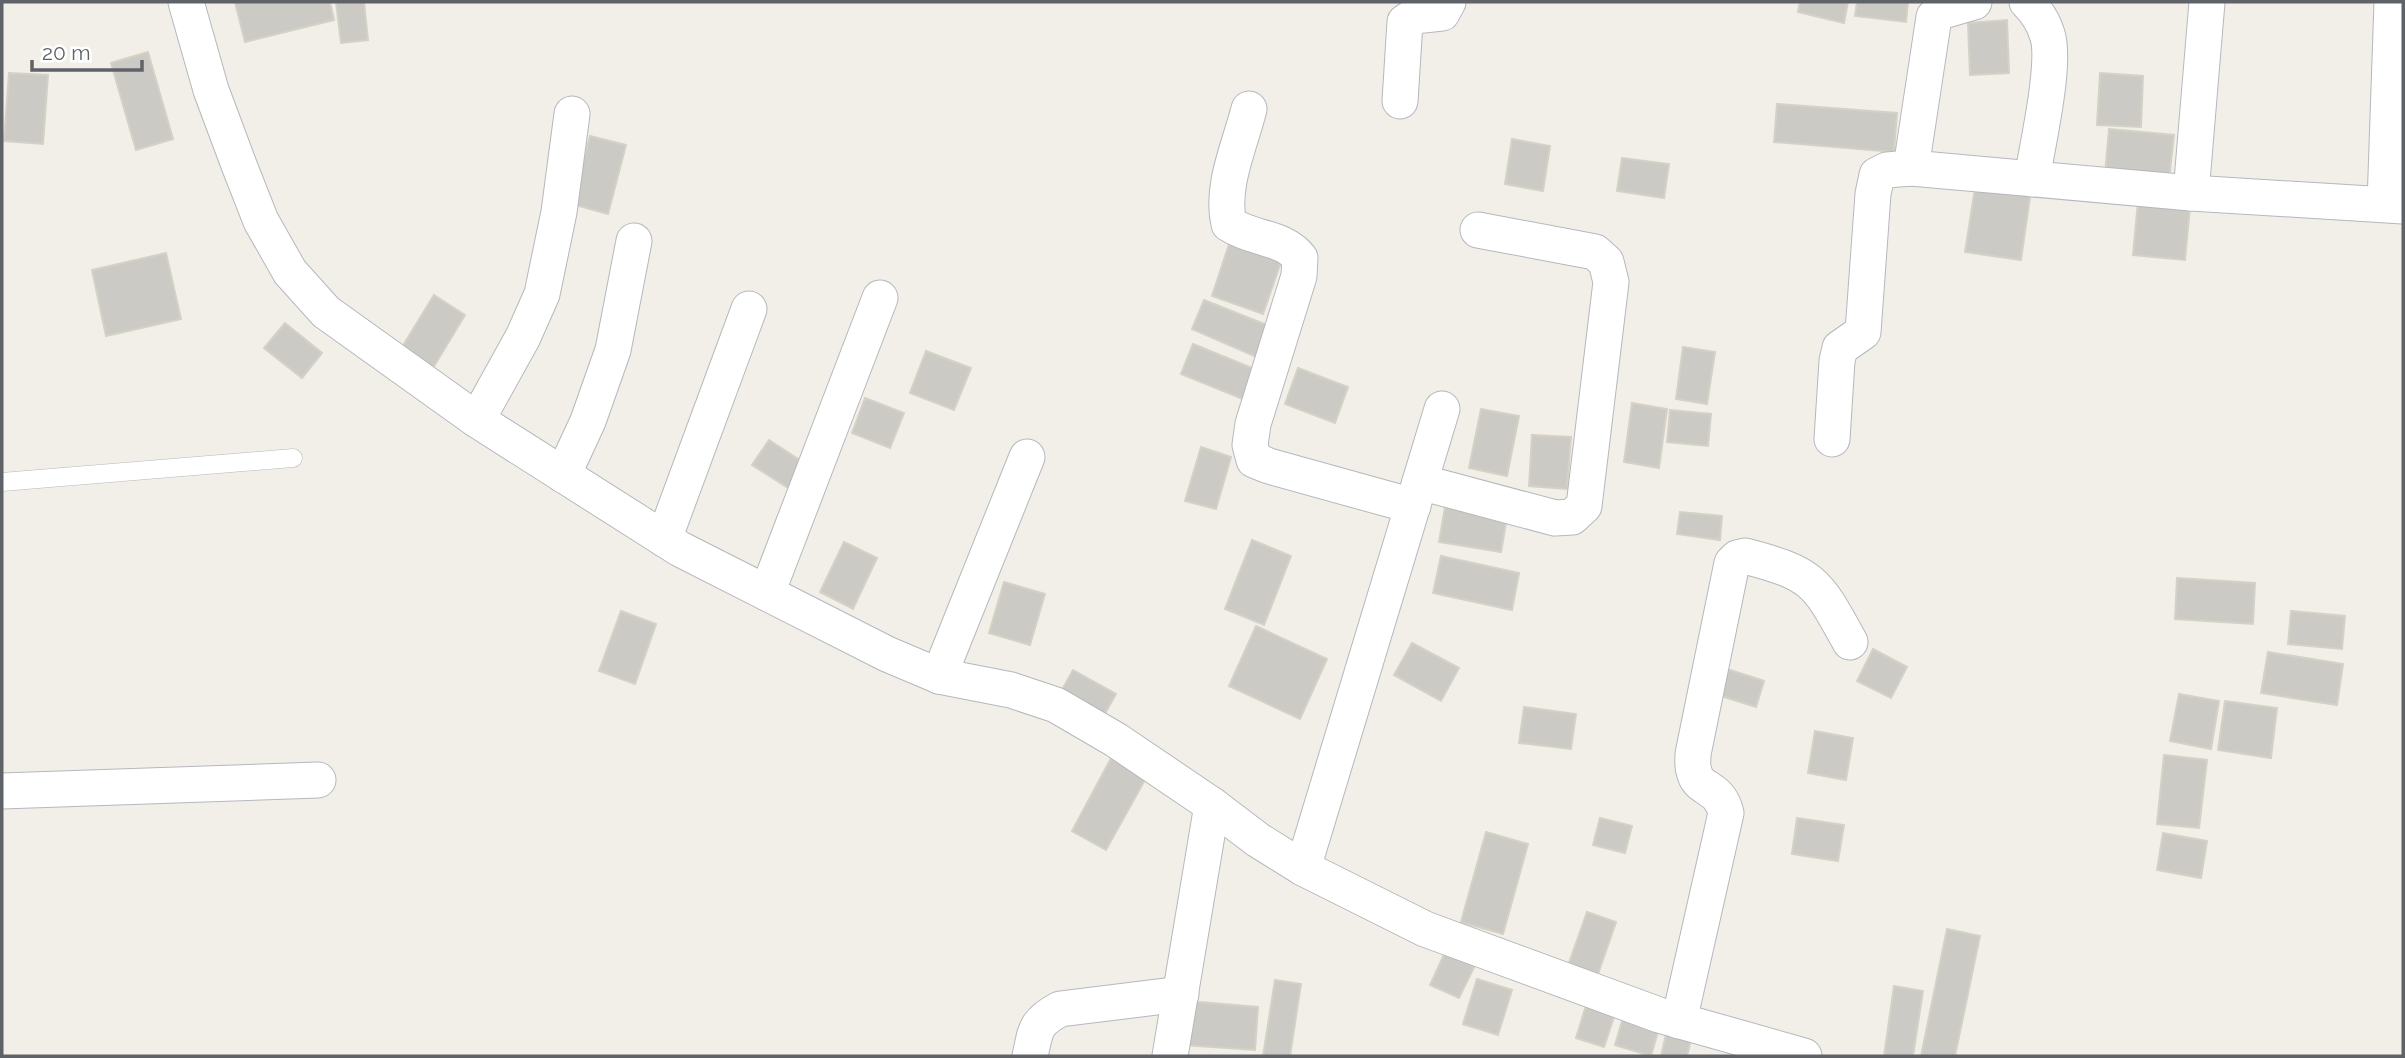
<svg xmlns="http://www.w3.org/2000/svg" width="2405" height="1058" font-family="Raleway,sans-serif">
<rect width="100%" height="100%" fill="#f1efe8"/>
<g fill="#cccac5" stroke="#d6d1c6" stroke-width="2">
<path d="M235,2H330L334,20L245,42Z"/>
<path d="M336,2H364L368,40L341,43Z"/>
<path d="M1800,2H1848L1844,23L1798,12Z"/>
<path d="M1857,2H1908L1906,22L1855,16Z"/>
<path d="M2007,20L2009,73L1970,75L1968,23Z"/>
<path d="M148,52L173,139L136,150L111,63Z"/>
<path d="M9,73L48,75L43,144L4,141Z"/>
<path d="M2100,73L2143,76L2141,127L2097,125Z"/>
<path d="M1777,104L1897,113L1894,152L1774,142Z"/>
<path d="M2109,129L2174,135L2169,180L2105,174Z"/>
<path d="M590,136L626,145L608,214L572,204Z"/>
<path d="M1512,139L1550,146L1543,191L1505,184Z"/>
<path d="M1622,158L1669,164L1664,198L1617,191Z"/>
<path d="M1976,182L2031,190L2021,260L1965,252Z"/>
<path d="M2138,201L2190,207L2185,260L2133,255Z"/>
<path d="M1231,238L1283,256L1263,314L1212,296Z"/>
<path d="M166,253L181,319L106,336L92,270Z"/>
<path d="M434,295L465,315L433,368L401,349Z"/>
<path d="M1204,300L1274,328L1261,359L1192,329Z"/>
<path d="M285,323L322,353L302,378L264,348Z"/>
<path d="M1193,344L1262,372L1250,402L1181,374Z"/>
<path d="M1683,347L1715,352L1707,404L1676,399Z"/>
<path d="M926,351L971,368L954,410L910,393Z"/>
<path d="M1298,368L1348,387L1335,423L1285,404Z"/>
<path d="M865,398L904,413L890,448L852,433Z"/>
<path d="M1632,403L1667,409L1659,468L1624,462Z"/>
<path d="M1481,409L1519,416L1507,476L1469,468Z"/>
<path d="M1670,410L1711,414L1708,446L1667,442Z"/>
<path d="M1532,435L1571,437L1567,489L1529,486Z"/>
<path d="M769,440L809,466L793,491L752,465Z"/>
<path d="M1201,447L1231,457L1216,509L1185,501Z"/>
<path d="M1445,507L1507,517L1501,552L1439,542Z"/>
<path d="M1680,512L1722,516L1720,540L1677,534Z"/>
<path d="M1252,540L1291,556L1264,625L1225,609Z"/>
<path d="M844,542L877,558L853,609L820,592Z"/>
<path d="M1441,556L1519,573L1512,610L1433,593Z"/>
<path d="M2177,578L2255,583L2253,624L2175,619Z"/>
<path d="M1004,582L1045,594L1030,645L989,633Z"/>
<path d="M621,611L656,624L635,684L599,671Z"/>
<path d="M2291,611L2345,616L2342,649L2288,644Z"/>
<path d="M1256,626L1327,659L1300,719L1229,686Z"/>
<path d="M1412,643L1459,668L1441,701L1394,675Z"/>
<path d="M1873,649L1907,667L1891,698L1857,681Z"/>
<path d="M2268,652L2343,664L2337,705L2261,693Z"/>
<path d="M1724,668L1764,681L1756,707L1715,694Z"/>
<path d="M1073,670L1116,694L1102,719L1059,695Z"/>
<path d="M2179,694L2219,701L2211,749L2170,741Z"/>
<path d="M2225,701L2277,708L2271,758L2218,750Z"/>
<path d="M1524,707L1576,714L1571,749L1519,743Z"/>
<path d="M1815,731L1853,738L1846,780L1808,773Z"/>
<path d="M1116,749L1151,769L1106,850L1072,831Z"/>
<path d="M2164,755L2207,760L2199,828L2157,824Z"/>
<path d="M1600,818L1632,826L1625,853L1593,845Z"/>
<path d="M1797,818L1844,825L1838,861L1792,854Z"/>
<path d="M1486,832L1528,844L1503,934L1461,922Z"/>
<path d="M2163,833L2207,841L2201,878L2157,870Z"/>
<path d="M1587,912L1616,922L1597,977L1568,966Z"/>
<path d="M1947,929L1980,936L1955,1056H1921Z"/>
<path d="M1447,948L1477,961L1459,998L1430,985Z"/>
<path d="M1477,979L1512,990L1498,1035L1463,1024Z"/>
<path d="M1275,980L1301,984L1290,1056H1263Z"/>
<path d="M1894,986L1923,991L1913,1056H1884Z"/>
<path d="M1588,999L1617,1008L1604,1047L1576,1038Z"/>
<path d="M1187,1001L1258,1007L1255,1050L1184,1045Z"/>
<path d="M1625,1011L1661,1021L1651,1056L1615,1045Z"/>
<path d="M1667,1030L1692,1036L1687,1056H1661Z"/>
</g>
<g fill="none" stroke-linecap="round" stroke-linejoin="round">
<defs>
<path id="lane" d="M2,482L293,458"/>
<g id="street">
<path d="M186,2L211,90L239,165L261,221L290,272L326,312L477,420L680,549L887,654L939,676L1011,690L1056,705L1116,740L1212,805L1258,840L1303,868L1425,929L1659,1015L1804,1056"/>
<path d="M2027,2C2036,11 2043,21 2047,34C2057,61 2037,147 2032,179"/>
<path d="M1400,101L1405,22L1414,16L1442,13L1448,2"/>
<path d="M1249,109C1240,145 1220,187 1229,224C1254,240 1282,236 1300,258L1299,276L1253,424L1250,445L1254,460L1269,466L1413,506"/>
<path d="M1911,168L1934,17L1943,11L1974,2"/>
<path d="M2191,193L2207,2"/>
<path d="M2385,204L2392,2"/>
<path d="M477,420L523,337L542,294L559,212L572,114"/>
<path d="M1832,439L1837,361L1840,348L1863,332L1873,194L1877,175L1887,170L1911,168L2191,193L2403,206"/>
<path d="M563,475L588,421L613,350L634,241"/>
<path d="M1420,482L1555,518L1572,517L1584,506L1611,282L1606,262L1595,252L1478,230"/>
<path d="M664,539L749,309"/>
<path d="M767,593L880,298"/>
<path d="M939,676L1027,457"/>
<path d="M2,791L318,780"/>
<path d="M1303,868L1442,409"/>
<path d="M1679,1021L1726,813C1719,784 1698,792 1694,771C1692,766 1693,759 1693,754L1732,563L1737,558L1745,556C1814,574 1817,582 1850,642"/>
<path d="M1030,1056C1036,1030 1034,1023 1060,1009L1181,994"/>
<path d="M1170,1056L1212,805"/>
</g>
</defs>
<use href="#lane" stroke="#b5b8bc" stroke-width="19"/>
<use href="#street" stroke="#b5b8bc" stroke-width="37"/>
<use href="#lane" stroke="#fff" stroke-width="18"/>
<use href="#street" stroke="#fff" stroke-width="35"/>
</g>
<rect width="2405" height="1058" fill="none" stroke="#5f6368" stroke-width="7"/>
<path d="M32 60v10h110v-10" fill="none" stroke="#5f6368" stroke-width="3.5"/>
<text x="42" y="60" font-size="21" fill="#5f6368" stroke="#ffffff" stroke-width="5" paint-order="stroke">20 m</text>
</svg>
